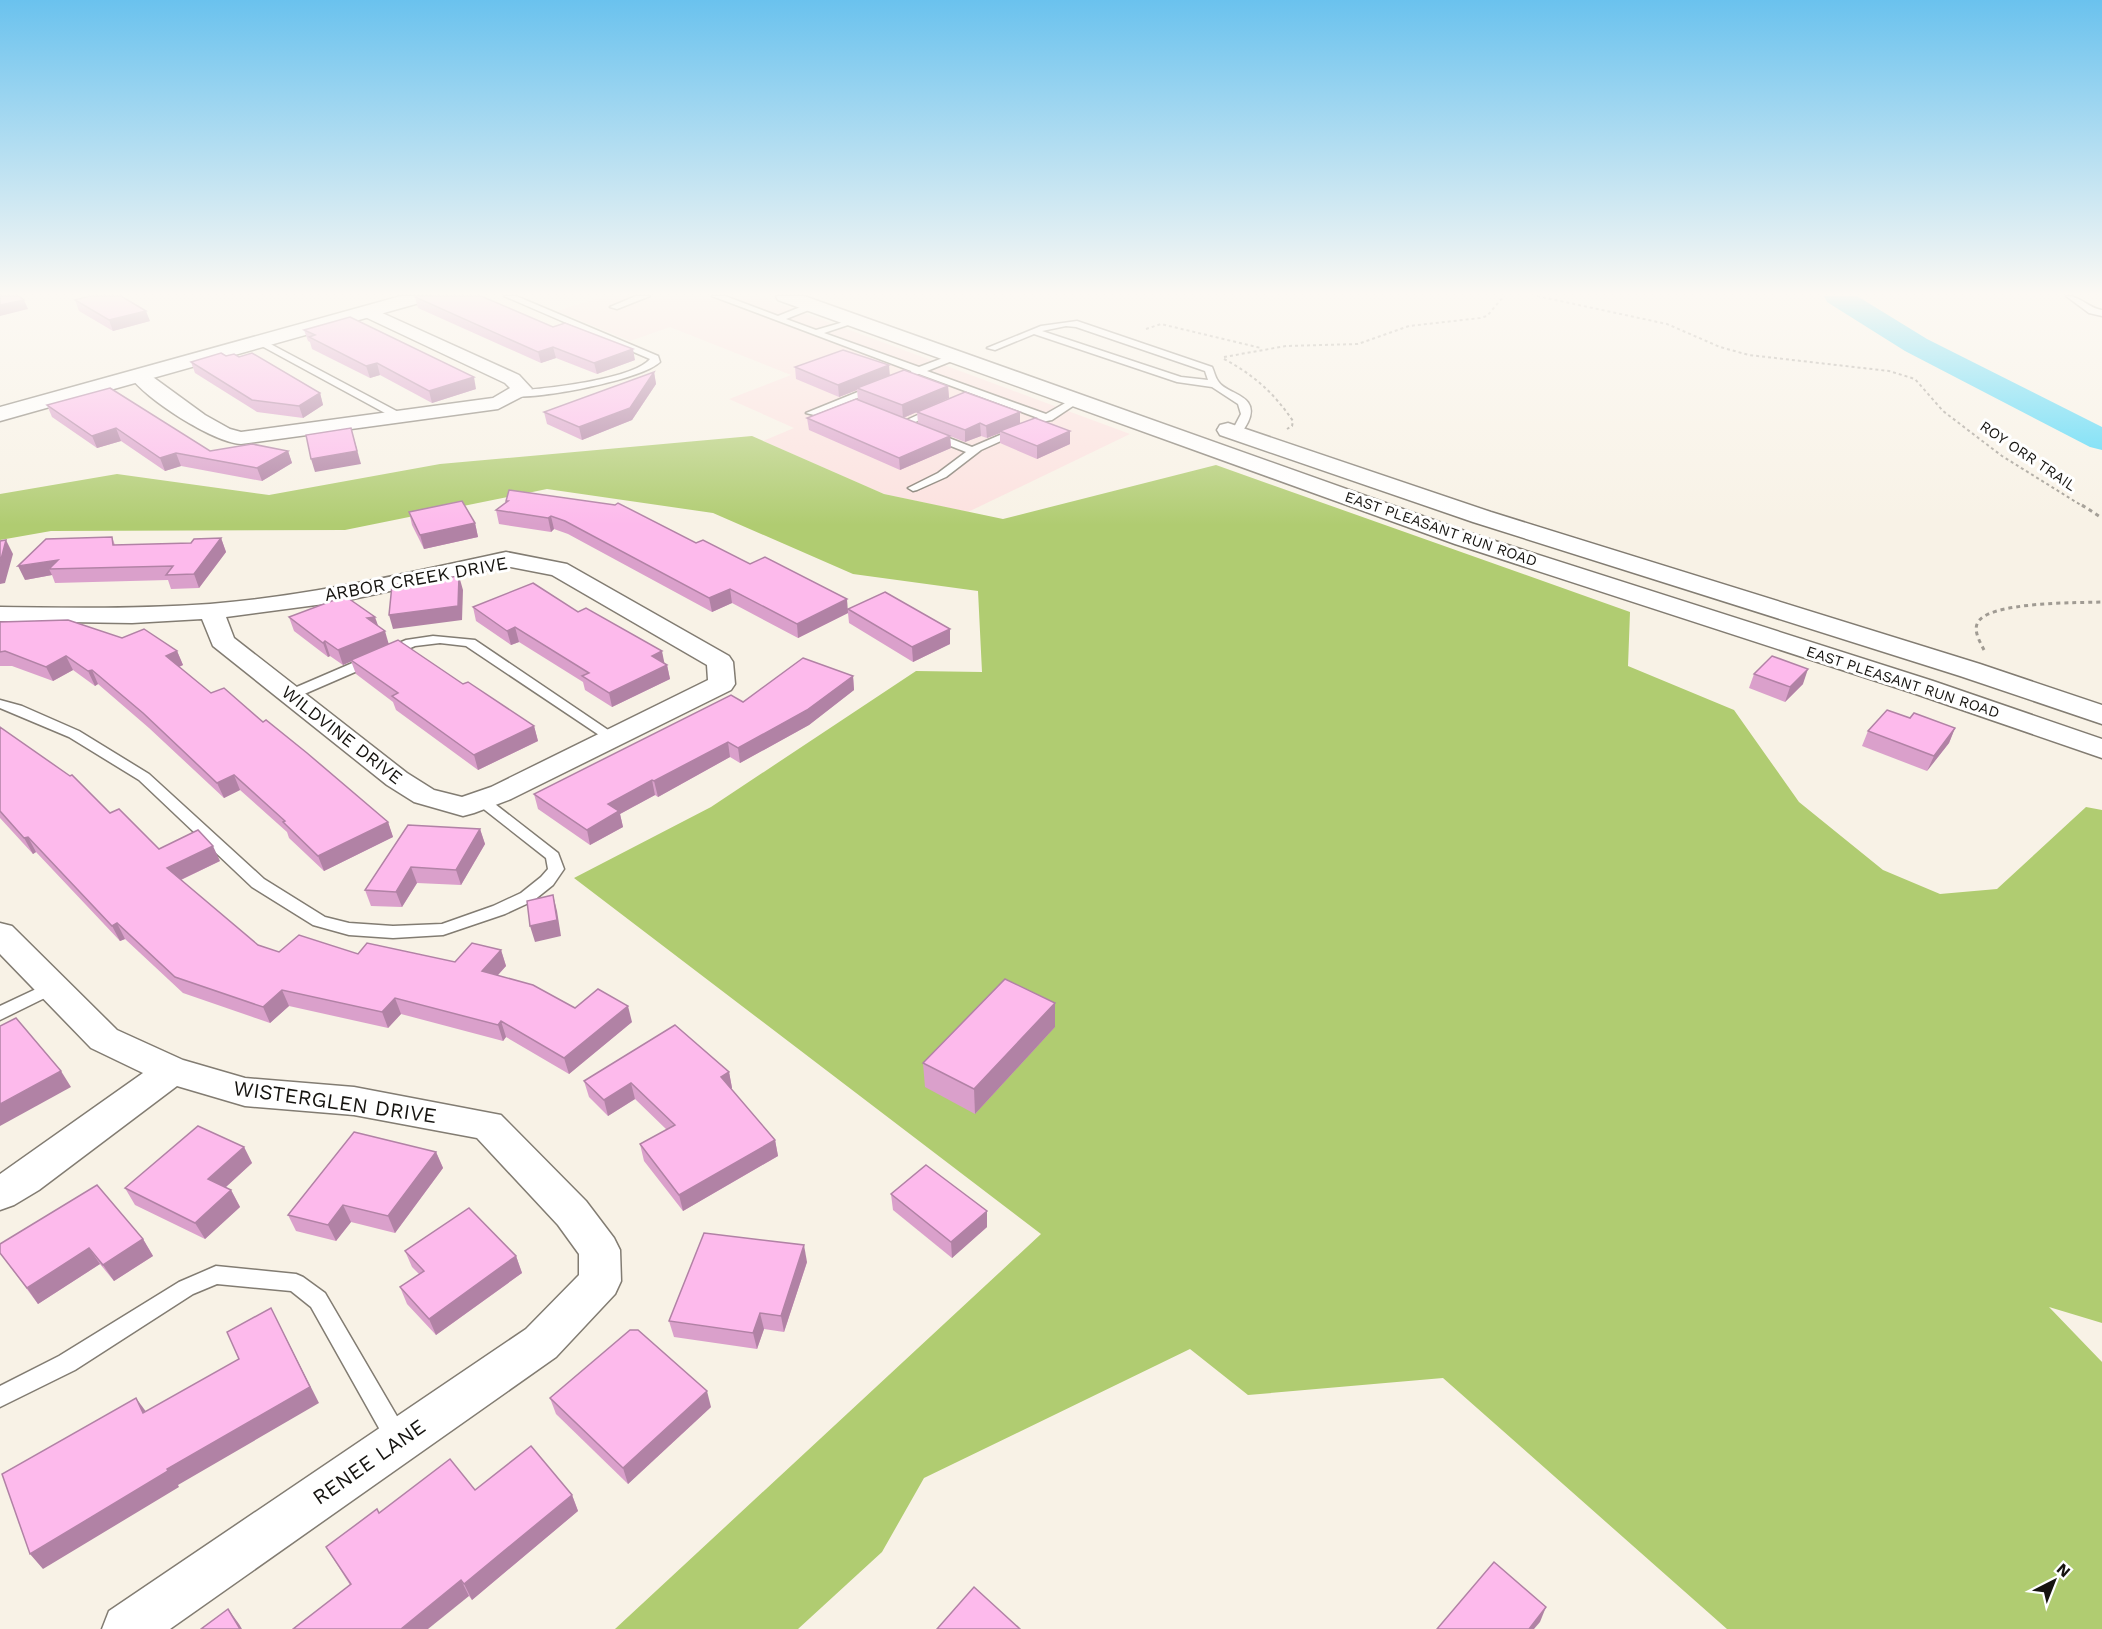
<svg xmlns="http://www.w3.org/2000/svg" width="2102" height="1629" font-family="'Work Sans',sans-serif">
<rect width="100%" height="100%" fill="#f8f2e6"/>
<path fill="#fce1df" d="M604,296H758L1130,434L968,512L884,494L763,441L794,428L729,399L791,375L670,327L630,341L557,311Z"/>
<path fill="#b0cc71" d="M752,436L884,494L1003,519L1216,465L1630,612L1628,666L1734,710L1799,802L1883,870L1940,894L1997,889L2086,807L2102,810V1323L2049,1307L2102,1362V1629H1727L1443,1378L1248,1395L1190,1349L924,1478L882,1552L798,1629H615L1041,1234L574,878L711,807L916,671L982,672L978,591L853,574L713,513L547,489L345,530L51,531L0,540V494L117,474L269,495L440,464Z"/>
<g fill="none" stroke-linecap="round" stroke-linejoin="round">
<path fill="#4dd7f8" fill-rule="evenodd" d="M1824,296H1857L1927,339L2102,427V450L2090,447L1905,351L1827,302Z"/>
<defs>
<g id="service">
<path d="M504,296H516L658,356L660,362C641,380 537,400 511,396V392L514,391C542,389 633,380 650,359Z"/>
<path d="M636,296H650L617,309L610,307Z"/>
<path d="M712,296H725L778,316L808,304H814V308L786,319L816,330L854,319V323L824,333L919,367L951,355H957V359L927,371L1046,414L1074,398L1082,400L1052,420L1036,423L1035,421L1038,418L919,374H912L911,371Z"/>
<path d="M2066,296C2081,296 2088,308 2102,310V316L2089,313Z"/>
<path d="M1077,321L1212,367C1214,371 1215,377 1218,381C1226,395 1261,394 1248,422C1245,428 1242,433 1236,436L1231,433L1241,414L1238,404L1212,387L1177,382L1034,334L995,350L987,348L1041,326ZM1066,326L1076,327L1205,371L1208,380L1181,377L1042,331Z"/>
<path d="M261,339L404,415L405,417L396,419L258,344L257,342Z"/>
<path d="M875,385L878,386V390L814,415L806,413Z"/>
<path d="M933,408L941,410L907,426L898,424Z"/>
<path d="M1014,429L1023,431L981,450L946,477L917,490L913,491L908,488L938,473L966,452L928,437V433H936L972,447Z"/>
<path d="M433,636L475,640L620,738L613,742L608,741L466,646L440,643L415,646L295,698H285L283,695L285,692L406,640Z"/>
<path d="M0,700L22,706L79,731L149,774L264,879L325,917L349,923L393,926L442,924L493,906L521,893L541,877L548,869L546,858L476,803L474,800L476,797H486L558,853L564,869L553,885L533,901L505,914L443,935L393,938L349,935L313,925L252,887L139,780L69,737L0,708Z"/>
<path d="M53,981L59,983L62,987L59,991L0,1020V1006Z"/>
<path d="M216,1266L296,1274L303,1277L325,1293L405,1430L408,1438L405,1446L397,1449L389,1446L311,1307L291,1291L217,1284L193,1294L75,1370L0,1407V1386L59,1356L179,1282Z"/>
</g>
<g id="minor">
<path d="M369,307L519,375L532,389L529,393L498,409L241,444C213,442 145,399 130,376L132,372H146L205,415L230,429L241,432L493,398L510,388L505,383L363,316L360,312L363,308Z"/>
<path d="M506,552L567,564L729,656L733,662L735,684L731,690L511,799L474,813L463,816L414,802L387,785L213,646L202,619L132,623L0,621V607C70,608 140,609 210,604C310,596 408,573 506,552ZM506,566L552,575L707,665L708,680L491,787L462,797L434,790L407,773L234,638L226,617L339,602Z"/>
<path d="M0,923L12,926L117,1030L183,1060L245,1078L354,1087L501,1115L586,1201L614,1238L620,1250L621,1281L615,1294L556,1357L170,1629H102L109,1611L526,1329L579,1275V1254L558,1225L477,1138L354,1115L245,1106L177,1086L39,1190L14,1205L0,1210V1174L143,1073L91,1048L0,954Z"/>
</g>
<path id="tertiary" d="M401,296H432L430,300L0,421V407Z"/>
<g id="secondary">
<path d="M776,296H804L1473,534L1933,681L2102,739V758L1913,693L1455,544L778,300Z"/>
<path d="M1228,423L1491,512L1980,664L2102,705V724L1960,676L1473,522L1220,435L1217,430L1220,425Z"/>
</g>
</defs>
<use href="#service" stroke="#827c72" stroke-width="3"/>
<use href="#minor" stroke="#827c72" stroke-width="3"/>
<use href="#tertiary" stroke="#827c72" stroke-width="3"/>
<use href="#secondary" stroke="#827c72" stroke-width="3"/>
<g stroke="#a09b93" stroke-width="2" stroke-dasharray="3 3" stroke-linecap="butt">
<path d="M1537,296L1667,324L1720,347L1749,355L1889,371L1915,379L1943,411L2002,456L2084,507"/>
<path d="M1146,329L1161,324L1261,348"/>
<path d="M1224,357L1286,346L1358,344L1409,326L1480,318L1487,316L1504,296"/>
<path d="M1224,359C1254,375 1274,393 1293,421L1292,426L1287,429"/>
</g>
<g stroke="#a09b93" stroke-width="3" stroke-dasharray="4 4" stroke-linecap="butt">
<path d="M2082,505L2102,518"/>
<path d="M1984,650C1980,642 1974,632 1977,624C1985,601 2081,603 2102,602"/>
</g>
<use href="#service" fill="#fff" fill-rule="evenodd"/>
<use href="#minor" fill="#fff" fill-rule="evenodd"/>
<use href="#tertiary" fill="#fff" fill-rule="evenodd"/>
<use href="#secondary" fill="#fff" fill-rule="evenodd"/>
</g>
<g fill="#daa0cb">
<path d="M415,297L553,327L635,360L597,374L556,358L541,363L418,308Z"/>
<path d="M75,300L150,321L113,331L79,311Z"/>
<path d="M304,330L476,389L432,403L380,375L370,378L312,349L310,342L308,341Z"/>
<path d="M226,356L320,393L323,405L303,418L257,412L195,373L191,362Z"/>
<path d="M795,367L890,376L948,386L949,398L903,418L858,400L857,390L839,397L796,379Z"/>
<path d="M654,372L656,384L632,420L582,440L547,424L544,412Z"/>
<path d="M47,405L210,451H288L292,463L262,481L181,466L165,471L121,441L97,448L52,417Z"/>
<path d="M917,412L1020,423L1070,431V444L1037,459L1000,443V433L987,438L981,436L965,442L950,436L951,448L900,470L809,430L807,418L918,423Z"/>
<path d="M506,501L696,543L750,564L848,609L950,644L913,662L849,623L848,613L798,638L732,603L712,612L568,534L554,529L551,532L499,524L496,510L506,502Z"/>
<path d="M409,512L475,523L478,537L424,549L412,525Z"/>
<path d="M112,537L115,545L191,543L221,538L226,552L199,588L171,589L168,580L55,583L52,575L25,580Z"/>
<path d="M473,607L578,612L667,665L670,679L612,707L585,690L583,682L519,642L511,645L476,621Z"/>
<path d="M289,617L378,626L389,644L463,684L534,726L538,741L478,770L396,710L393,702L356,674L351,661L343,665L330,656L328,657L294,631Z"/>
<path d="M0,622L122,638L177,651L183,665L179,667L211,693L263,722L388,822L393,837L324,871L289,838L287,832L240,790L224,798L149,728L98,684L95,686L73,670L53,681L12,666H0Z"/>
<path d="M1754,674L1803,684L1785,702L1749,688Z"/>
<path d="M853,676L854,690L809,725L740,763L730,757L658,797L655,795L620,814L623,827L590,845L538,809L534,794L743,702Z"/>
<path d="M1910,718L1955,728L1949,743L1927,771L1862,746L1868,731Z"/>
<path d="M0,727L110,813L159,849L220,861L181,880L258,945L279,952L358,954L455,962L501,950L506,966L498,975L575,1008L632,1022L569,1074L506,1037L503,1041L401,1014L388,1028L289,1006L270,1023L183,993L125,939L120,941L36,852L33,854L0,818Z"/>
<path d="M480,829L485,844L461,885L417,883L402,907L371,906L365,890Z"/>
<path d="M1055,1027L975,1114L925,1087L923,1063Z"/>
<path d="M729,1072L732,1088L731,1089L775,1140L778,1156L683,1211L644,1161L640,1144L667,1130L635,1099L608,1116L589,1097L584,1081Z"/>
<path d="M244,1147L252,1163L225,1188L231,1190L240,1207L205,1239L135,1205L125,1188Z"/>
<path d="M436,1152L443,1168L395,1233L351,1222L336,1241L296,1231L288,1215Z"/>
<path d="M891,1194L987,1211V1227L952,1258L893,1210Z"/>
<path d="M143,1239L153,1256L114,1281L100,1264L38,1304L0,1253Z"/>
<path d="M405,1251L516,1256L522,1273L436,1335L407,1304L400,1287L419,1274L412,1267Z"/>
<path d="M807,1262L784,1332L764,1329L757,1349L674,1337L669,1321Z"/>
<path d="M550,1398L711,1407L628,1484L556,1414Z"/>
<path d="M475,1490L572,1495L578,1511L472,1600L469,1596L350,1585L326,1547L379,1513Z"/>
</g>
<g fill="#b182a5">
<path d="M24,300L28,309L0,316V305Z"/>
<path d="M146,311L150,321L113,331L109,320Z"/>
<path d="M553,347L556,358L541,363L538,352Z"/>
<path d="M633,349L635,360L597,374L594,363Z"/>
<path d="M377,363L380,375L370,378L366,366Z"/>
<path d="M889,365L890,377L857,388V390L839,397L838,385Z"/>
<path d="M654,372L656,384L632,420L582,440L579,427Z"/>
<path d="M474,377L476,389L432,403L429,391Z"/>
<path d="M948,386L949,398L903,418L902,405Z"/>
<path d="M320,393L323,405L303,418L299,406Z"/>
<path d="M1020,412V424L1000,431V433L987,438L986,426Z"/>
<path d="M980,423L981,436L965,442V430Z"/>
<path d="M116,428L121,441L97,448L92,436Z"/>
<path d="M351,428L361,464L315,472L311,459Z"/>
<path d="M1070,431V444L1037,459V446Z"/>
<path d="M950,436L951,448L900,470L899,458Z"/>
<path d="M288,451L292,463L262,481L257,468Z"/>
<path d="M176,453L181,466L165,471L160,458Z"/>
<path d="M551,516L554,529L551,532L548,518Z"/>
<path d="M475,523L478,537L424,549L420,535Z"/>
<path d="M221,538L226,552L199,588L194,574Z"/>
<path d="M6,540L13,554L5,583L0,584V563Z"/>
<path d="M58,560L49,569L52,575L25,580L18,566Z"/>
<path d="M459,576L463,590L462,620L393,629L389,615Z"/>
<path d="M730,589L732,603L712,612L709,598Z"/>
<path d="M847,599L848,613L798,638L797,624Z"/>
<path d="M375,617L380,631L367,618Z"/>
<path d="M515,627L519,642L511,645L507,631Z"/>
<path d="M950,629V644L913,662L912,647Z"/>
<path d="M385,631L389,645L343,665L338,650Z"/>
<path d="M325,641L330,656L328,657L323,643Z"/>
<path d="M177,651L183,665L172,670L166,656Z"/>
<path d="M662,651L665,666L652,656Z"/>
<path d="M66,656L73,670L53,681L46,667Z"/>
<path d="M667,665L670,679L612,707L609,693Z"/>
<path d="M1808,669L1803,684L1785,702L1790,687Z"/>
<path d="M92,670L98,684L95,686L88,671Z"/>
<path d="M853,676L854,690L809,725L740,763L738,748Z"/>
<path d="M534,726L538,741L478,770L474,755Z"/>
<path d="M1955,728L1949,743L1927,771L1934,756Z"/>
<path d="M728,742L730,757L658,797L654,781Z"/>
<path d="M234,775L240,790L224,798L217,783Z"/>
<path d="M652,780L655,795L620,814L623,827L590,845L587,830L608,804Z"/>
<path d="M388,822L393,837L324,871L318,856Z"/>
<path d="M480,829L485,844L461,885L456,870Z"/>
<path d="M28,837L36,852L33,854L24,838Z"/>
<path d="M213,846L220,861L174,883L167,868Z"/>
<path d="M411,867L417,883L402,907L396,892Z"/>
<path d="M553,895L557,911L561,936L535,942L530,926Z"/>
<path d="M117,923L125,939L120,941L112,926Z"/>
<path d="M501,950L506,966L487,987L482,971Z"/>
<path d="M282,990L289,1006L270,1023L263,1007Z"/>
<path d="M395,998L401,1014L388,1028L382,1012Z"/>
<path d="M1055,1003V1027L975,1114L974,1089Z"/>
<path d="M628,1006L632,1022L569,1074L564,1058Z"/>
<path d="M501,1021L506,1037L503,1041L498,1025Z"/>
<path d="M61,1071L71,1087L0,1126V1104Z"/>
<path d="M729,1072L732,1088L724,1093L721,1077Z"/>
<path d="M631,1083L635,1099L608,1116L604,1100Z"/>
<path d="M775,1140L778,1156L683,1211L679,1195Z"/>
<path d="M244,1147L252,1163L217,1195L208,1179Z"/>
<path d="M436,1152L443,1168L395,1233L388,1216Z"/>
<path d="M231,1190L240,1207L205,1239L195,1223Z"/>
<path d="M343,1205L351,1222L336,1241L328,1225Z"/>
<path d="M987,1211V1227L952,1258L951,1242Z"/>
<path d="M143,1239L153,1256L114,1281L103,1265Z"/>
<path d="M804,1245L807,1262L784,1332L781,1316Z"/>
<path d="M89,1248L100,1264L38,1304L27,1288Z"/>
<path d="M516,1256L522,1273L436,1335L429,1319Z"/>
<path d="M271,1308L319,1403L178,1485L179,1487L43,1569L30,1554L167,1469Z"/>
<path d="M760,1313L764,1329L757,1349L753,1333Z"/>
<path d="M707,1391L711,1407L628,1484L623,1468Z"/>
<path d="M136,1398L147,1413H143Z"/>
<path d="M572,1495L578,1511L472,1600L464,1584Z"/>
<path d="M461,1580L469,1596L428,1629H401Z"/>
<path d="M1546,1607L1540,1622L1534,1629H1529Z"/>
<path d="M228,1609L239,1624L242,1629H240Z"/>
</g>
<g fill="#fdbaec" stroke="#b182a5" stroke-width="1.5">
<path d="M0,296H19L24,300L0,305Z"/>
<path d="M90,296H121L146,311L109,320L75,300Z"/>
<path d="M417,296H481L553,327L565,323L633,349L594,363L553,347L538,352L415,297Z"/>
<path d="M350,317L474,377L429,391L377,363L366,366L309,337L315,335L304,330Z"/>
<path d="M843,350L889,365L838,385L795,367Z"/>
<path d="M221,353L226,356L234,354L239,357L252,353L320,393L299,406L252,400L191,362Z"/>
<path d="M904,370L948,386L902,405L857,388Z"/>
<path d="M654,372L630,408L579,427L544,412Z"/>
<path d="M110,388L210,451L252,444L288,451L257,468L176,453L160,458L116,428L92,436L47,405Z"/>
<path d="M965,392L1020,412L986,426L980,423L965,430L917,412Z"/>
<path d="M856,399L950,436L899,458L807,418Z"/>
<path d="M1035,418L1070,431L1037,446L1000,431Z"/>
<path d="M351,428L357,451L311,459L306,435Z"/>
<path d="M509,490L615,505L618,503L696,543L703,540L750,564L765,557L847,599L797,624L730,589L709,598L565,521L551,516L548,518L496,510L508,501H506Z"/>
<path d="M462,501L475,523L420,535L409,512Z"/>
<path d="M112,537L113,545L191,543L194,539L221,538L194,574L166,575L173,566L49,569L58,560L18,566L46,539Z"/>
<path d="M6,540L0,563V541Z"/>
<path d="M459,576L458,606L389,615L392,585Z"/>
<path d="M533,583L578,612L586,608L662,651L652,656L667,665L609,693L582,676L589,673L515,627L507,631L473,607Z"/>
<path d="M885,592L950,629L912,647L848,609Z"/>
<path d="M345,596L375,617L367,618L385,631L338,650L325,641L323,643L289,617Z"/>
<path d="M68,620L122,638L144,629L177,651L166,656L211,693L224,688L263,722L266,720L307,753L388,822L318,856L283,822L285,821L234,775L217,783L143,713L92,670L88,671L66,656L46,667L5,651L0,652V622Z"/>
<path d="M398,640L463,684L468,682L534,726L474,755L392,696L398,693L351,660Z"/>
<path d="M1772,656L1808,669L1790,687L1754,674Z"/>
<path d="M803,658L853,676L807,710L738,748L728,742L654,781L652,780L608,804L619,811L587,830L534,794L731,695L743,702Z"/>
<path d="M1887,710L1910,718L1914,713L1955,728L1934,756L1868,731Z"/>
<path d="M0,727L70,776L72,775L110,813L119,809L159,849L198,830L213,846L167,868L258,945L279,952L299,935L358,954L367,943L455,962L472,943L501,950L482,971L533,985L575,1008L598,989L628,1006L564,1058L501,1021L498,1025L395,998L382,1012L282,990L263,1007L175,977L117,923L112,926L28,837L24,838L0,811Z"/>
<path d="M408,825L480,829L456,870L411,867L396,892L365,890Z"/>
<path d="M553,895L557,920L530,926L527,901Z"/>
<path d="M1005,979L1055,1003L974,1089L923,1063Z"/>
<path d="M16,1018L61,1071L0,1104V1026Z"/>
<path d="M675,1025L729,1072L721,1077L775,1140L679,1195L640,1144L675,1125L631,1083L604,1100L584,1081Z"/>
<path d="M198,1126L244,1147L208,1179L231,1190L195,1223L125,1188Z"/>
<path d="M354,1132L436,1152L388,1216L343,1205L328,1225L288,1215Z"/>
<path d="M926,1165L987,1211L951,1242L891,1194Z"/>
<path d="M97,1185L143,1239L103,1265L89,1248L27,1288L0,1253V1244Z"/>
<path d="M469,1208L516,1256L429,1319L400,1287L424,1271L405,1251Z"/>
<path d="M704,1233L804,1245L781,1316L760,1313L753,1333L669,1321Z"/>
<path d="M271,1308L310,1387L167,1469L168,1471L30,1554L2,1474L136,1398L143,1413L239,1359L227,1332Z"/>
<path d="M630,1330H638L707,1391L623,1468L550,1398Z"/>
<path d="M531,1446L572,1495L464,1584L461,1580L401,1629H293L351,1584L326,1547L377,1509L379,1513L450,1459L475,1490Z"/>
<path d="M1494,1562L1546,1607L1529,1629H1437Z"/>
<path d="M974,1587L1020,1629H937Z"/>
<path d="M228,1609L240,1629H201Z"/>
</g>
<linearGradient id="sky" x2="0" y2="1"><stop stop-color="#6ac2ee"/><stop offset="0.56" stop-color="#fcf9f4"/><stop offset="1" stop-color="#fcf9f4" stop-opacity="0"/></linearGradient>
<rect width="2102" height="525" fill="url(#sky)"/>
<g text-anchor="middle" stroke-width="6" stroke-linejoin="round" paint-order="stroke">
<g font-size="15" fill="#15130f" stroke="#fff">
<text transform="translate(2028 456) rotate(34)" y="5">ROY ORR TRAIL</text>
<text transform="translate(1441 529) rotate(19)" y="5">EAST PLEASANT RUN ROAD</text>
<text transform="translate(1903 682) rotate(18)" y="5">EAST PLEASANT RUN ROAD</text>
</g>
<g font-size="18" fill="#15130f" stroke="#fff">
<text transform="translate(416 579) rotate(-10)" y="6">ARBOR CREEK DRIVE</text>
<text transform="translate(342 735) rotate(38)" y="6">WILDVINE DRIVE</text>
</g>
<g font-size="21" fill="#15130f" stroke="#fff">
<text transform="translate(335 1102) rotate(8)" y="7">WISTERGLEN DRIVE</text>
<text transform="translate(369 1462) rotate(-35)" y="7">RENEE LANE</text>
</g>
</g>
<g transform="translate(2054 1581) rotate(42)" stroke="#ffffff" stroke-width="4.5" paint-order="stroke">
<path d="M0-4.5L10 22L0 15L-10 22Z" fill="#15130f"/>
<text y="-9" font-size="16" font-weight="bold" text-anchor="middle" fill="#15130f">N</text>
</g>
</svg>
